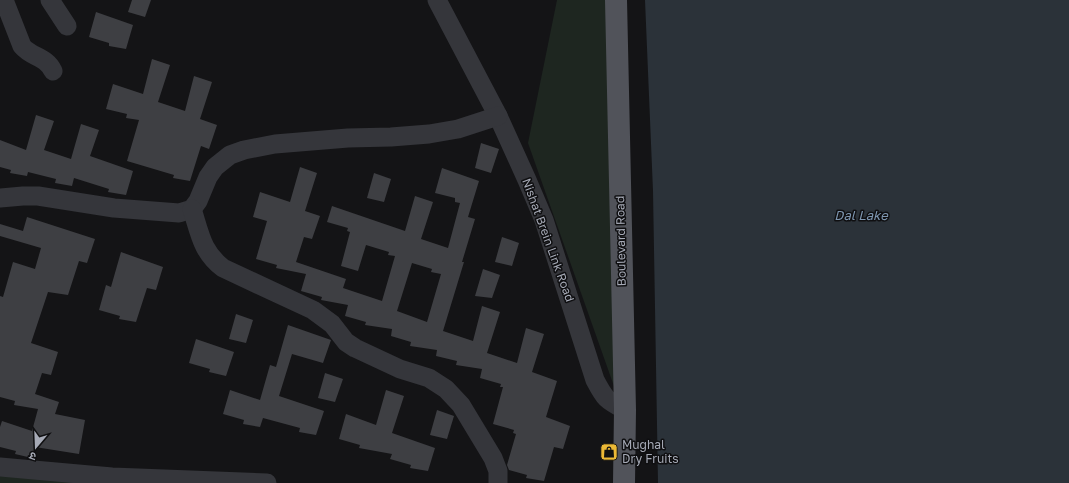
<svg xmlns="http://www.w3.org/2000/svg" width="1069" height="483" font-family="'Golos Text','Noto Sans Devanagari',sans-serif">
<rect width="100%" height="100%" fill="#141416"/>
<g fill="#1e2620">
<path d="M557,0H606L615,389L528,143Z"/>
<path d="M0,473L140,483H0Z"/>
</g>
<path fill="#2b3239" d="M645,0H1069V483H658L653,191Z"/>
<g fill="#3e3f43" fill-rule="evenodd">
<path d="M132,0H151L145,17L128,12Z"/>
<path d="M96,12L133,25L126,49L109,46V43L89,37Z"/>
<path d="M152,59L170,65L158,102L185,111L194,76L212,82L200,119L217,125L209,149L201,146L190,181L173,178L174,175L127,161L139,120L126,118L127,114L106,109L113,84L143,94Z"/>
<path d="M36,115L54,121L44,150L71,159L81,124L99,130L90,156L133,171L126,195L108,192L109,189L74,178L72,186L55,183L56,179L28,172L27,176L10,173L11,170L0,167V140L26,150Z"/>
<path d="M481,143L499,149L491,173L475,168Z"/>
<path d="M300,167L317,173L305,211L320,216L312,239L304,237L296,262L346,279L343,288L382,301L395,256L388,255L389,252L366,245L358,271L341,266L350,232L347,231L348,228L327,222L332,206L405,231L415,196L433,202L421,239L448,248L460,203L455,202V198L435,193L442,168L479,181L468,217L475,219L462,262H464L443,331L473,341L482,306L500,312L487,353L517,363L526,328L544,334L532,372L557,381L546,417L570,426L563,449L554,447L544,481L526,478L527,475L509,470L507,465L516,434L513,433L514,430L493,424L503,387H500L501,384L480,378L482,369L456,365L457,361L436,356L437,350L410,346L411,342L391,336L392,329L365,325L366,322L345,316L348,305L321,300L322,297L301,291L306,274L276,268L277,265L256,259L267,221L253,217L260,192L290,202ZM412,263L432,269L431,272L441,274L427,322L397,311Z"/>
<path d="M374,173L391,179L384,202L367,198Z"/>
<path d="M27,217L95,239L87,263L79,261L68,295L48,292L31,343L58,352L51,375L42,373L35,394L59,402L55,414L85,420L79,454L35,447L32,458L15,454L16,451L0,447V427L2,421L32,431L38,409L14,405L15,401L0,397V296L3,297L13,262L35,269L41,248L0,236V224L23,231Z"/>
<path d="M502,237L519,243L512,266L495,262Z"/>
<path d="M121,252L163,267L156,290L147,288L136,322L119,319L120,316L99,310L106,285L111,287Z"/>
<path d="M483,269L500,275L492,298L475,296Z"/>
<path d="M236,314L253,320L246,343L229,339Z"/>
<path d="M288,325L331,340L323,363L292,354L279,396L324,411L316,435L299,432L300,428L263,418L260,427L243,424L244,420L223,414L230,390L260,400L270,365L276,367Z"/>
<path d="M196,339L234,352L226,376L209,372L210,369L189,363Z"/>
<path d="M325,373L343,379L335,402L318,398Z"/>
<path d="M386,390L404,396L392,433L435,448L428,471L410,468L411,465L390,459L392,454L359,448L360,445L339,439L346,414L376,425Z"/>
<path d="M437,410L454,416L447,439L430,435Z"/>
</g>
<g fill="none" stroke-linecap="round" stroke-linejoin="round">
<g stroke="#35363b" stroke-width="19">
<path d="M4,0L22,46C32,58 46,56 53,71"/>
<path d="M50,0L67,26"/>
<path d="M437,0L498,116L527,180L544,220L595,380C605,399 606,400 625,410"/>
<path d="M0,198L23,196H38L114,208L179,213L192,209L198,201L208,177L215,167L230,155L244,150L275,144L348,138L391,137L429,134L458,129L498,116"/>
<path d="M192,209C200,234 202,252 223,268L313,310L332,324L346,342L355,348L400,369L429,378L446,389L461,405L493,458L498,471V483"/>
<path d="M0,467L112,477L267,483"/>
</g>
<path stroke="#51535a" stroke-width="22" d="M616,0L625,410L624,483"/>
</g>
<defs>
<symbol id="shop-square" viewBox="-11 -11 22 22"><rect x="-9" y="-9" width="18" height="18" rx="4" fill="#ecb936" stroke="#0f0f11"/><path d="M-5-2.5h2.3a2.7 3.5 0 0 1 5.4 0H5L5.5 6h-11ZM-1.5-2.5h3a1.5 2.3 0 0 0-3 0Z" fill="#111"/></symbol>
</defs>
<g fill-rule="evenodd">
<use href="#shop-square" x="599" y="442" width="20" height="20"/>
</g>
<g text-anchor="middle" stroke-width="3" stroke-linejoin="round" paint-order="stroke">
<g font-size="12" fill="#a6aab6" stroke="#0f0f11">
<text transform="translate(548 240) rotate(70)" y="4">Nishat Brein Link Road</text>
<text transform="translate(621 241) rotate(-91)" y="4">Boulevard Road</text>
</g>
<g font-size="12" fill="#a6aab6" stroke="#0f0f11" text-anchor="start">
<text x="622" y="449">Mughal<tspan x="622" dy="14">Dry Fruits</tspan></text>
</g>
<g font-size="13" font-style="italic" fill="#7e96b0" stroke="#0f0f11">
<text x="861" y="220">Dal Lake</text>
</g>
</g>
<g transform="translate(36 447) rotate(199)" stroke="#0f0f11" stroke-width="3" paint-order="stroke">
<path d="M0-3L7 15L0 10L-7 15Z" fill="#a6aab6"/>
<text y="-6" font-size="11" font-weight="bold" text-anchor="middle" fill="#a6aab6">उ</text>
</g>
</svg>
